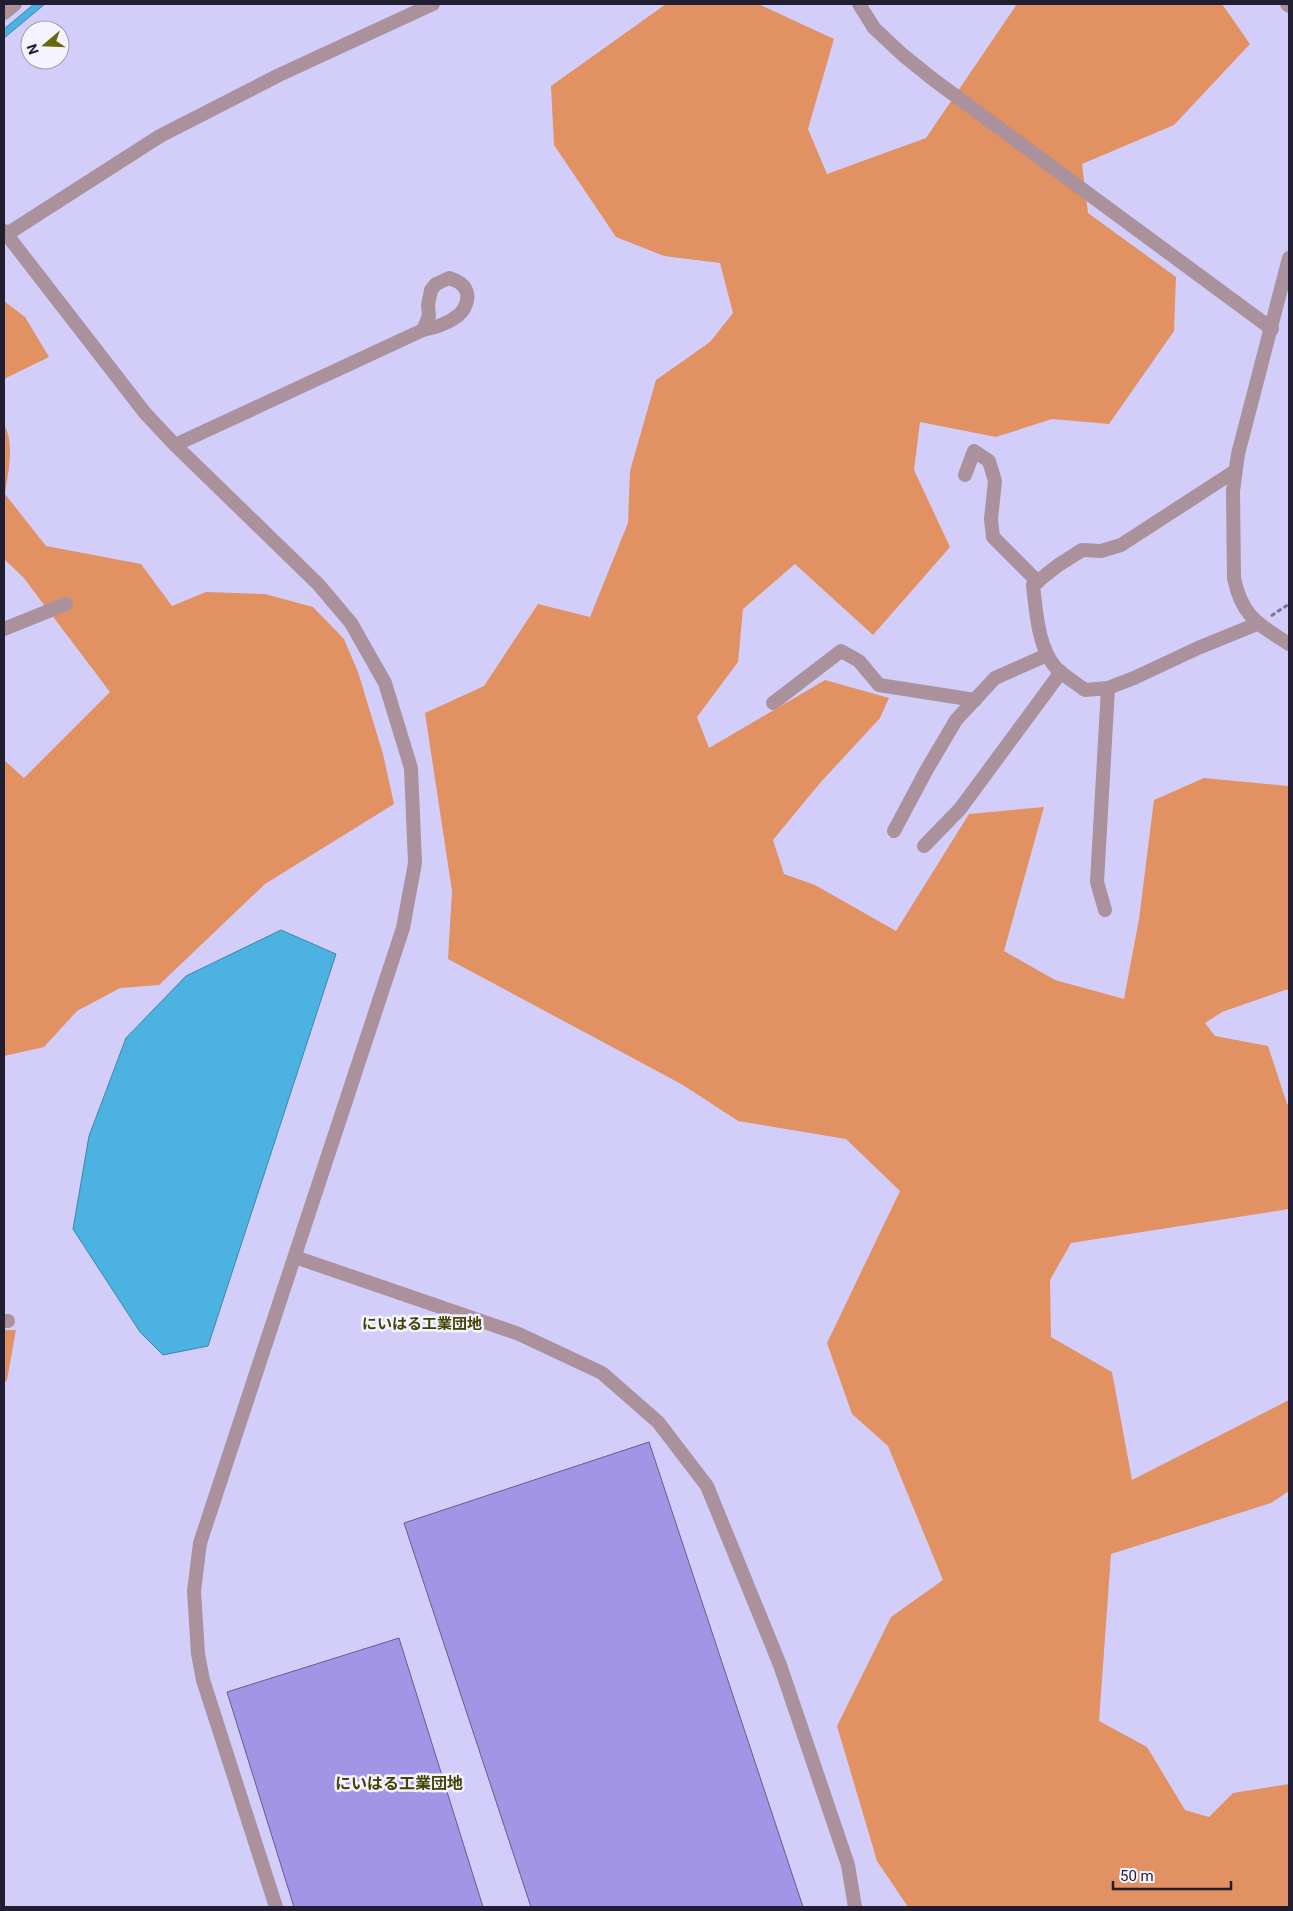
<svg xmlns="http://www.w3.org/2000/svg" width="1293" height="1911" font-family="Roboto,'Noto Sans JP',sans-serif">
<rect width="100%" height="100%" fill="#d3cef9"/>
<g fill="#e19162">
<path d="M666,4H758L834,39L808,129L827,174L926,138L1017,4H1222L1250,44L1174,125L1082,164L1088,213L1176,277L1174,331L1109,424L1052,419L996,437L920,422L914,470L950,547L873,635L795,564L743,609L738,662L697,717L709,748L825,680L889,698L880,718L820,783L773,840L784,874L815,885L896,931L969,814L1044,807L1004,951L1055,980L1124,999L1139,919L1154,800L1204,778L1289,786V990H1285L1222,1012L1205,1023L1215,1036L1268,1046L1287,1104H1289V1209L1071,1243L1050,1280L1051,1337L1112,1372L1132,1480L1289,1400V1491L1271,1503L1111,1554L1099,1721L1147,1747L1185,1810L1209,1817L1233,1793L1289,1784V1907H908L877,1861L837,1726L891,1617L943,1580L888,1446L852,1414L827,1343L900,1191L846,1139L738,1121L683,1085L448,959L452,891L425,713L484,686L538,604L590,617L628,523L630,471L656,380L710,342L733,313L720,263L664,256L616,237L554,145L551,86Z"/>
<path d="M4,301L25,317L49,357L4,379Z"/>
<path d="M4,425C15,442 8,474 5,494L46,546L141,564L172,606L206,592L265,594L313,607L344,639L358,672L383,754L394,804L265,884L159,985L120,988L77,1011L44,1047L4,1056V760L24,778L110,692L23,577L4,559Z"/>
<path d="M4,1330H16L7,1380L4,1384Z"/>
</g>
<g fill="#4bb2e1" stroke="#3e86ac">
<path d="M34,4H45L4,38V29Z"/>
<path d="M281,930L336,954L208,1346L163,1355L140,1332L73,1229L89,1136L126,1038L186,976Z"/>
</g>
<g fill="#a395e6" stroke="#645c8c">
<path d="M649,1442L803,1907H531L404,1523Z"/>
<path d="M399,1638L483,1907H294L227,1692Z"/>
</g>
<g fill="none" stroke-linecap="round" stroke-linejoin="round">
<path stroke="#7a7695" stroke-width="3" stroke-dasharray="5 2.5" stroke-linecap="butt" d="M1271,616L1289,604"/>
<g stroke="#aa919b" stroke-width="14">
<path d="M1287,4L1289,6"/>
<path d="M4,13L15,4"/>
<path d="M449,278C452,279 457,281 460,283C474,293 466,312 453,319C444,325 433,328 423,330L429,316L428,305L431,290L436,284Z"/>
<path d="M1235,471L1121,545L1101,551L1082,550L1057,566L1033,585C1036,611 1038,648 1056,668C1064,676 1076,683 1085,690L1108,688L1134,678L1198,648L1257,624"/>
<path d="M965,475L974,451L989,461L995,481L991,519L993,537L1038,582"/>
<path d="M4,629L66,604"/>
<path d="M773,703L841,651L859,661L879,685L975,700"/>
<path d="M894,831L926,771L956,720L995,678L1047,655"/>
<path d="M924,846L960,809L1061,672"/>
<path d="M1105,910L1097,882L1108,688"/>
<path d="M4,1321H8"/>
</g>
<g stroke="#aa919b" stroke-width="14">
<path d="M859,4L874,28L904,56L934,80L1272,329"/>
<path d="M4,231L145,413L175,445L318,584L351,623L385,683L411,768L415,863L403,928L200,1543L194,1591L198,1654L203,1680L276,1907"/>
<path d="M4,236L160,136L279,75L433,4"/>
<path d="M1289,258L1238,454L1233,491L1234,578C1242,617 1258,624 1289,644"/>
<path d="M175,445L423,330"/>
<path d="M295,1257L519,1334L602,1373L658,1422L707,1486L780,1665L848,1865L855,1907"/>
</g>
</g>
<g text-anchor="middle" stroke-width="5" stroke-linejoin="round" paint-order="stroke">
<g font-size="15" font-weight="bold" fill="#434402" stroke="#f4f3ff">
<text x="422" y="1329">にいはる工業団地</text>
</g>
<g font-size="16" font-weight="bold" fill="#434402" stroke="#f4f3ff">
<text x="399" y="1789">にいはる工業団地</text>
</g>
</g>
<rect width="1293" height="1911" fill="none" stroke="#211e31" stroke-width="10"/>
<g transform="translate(45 45) rotate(251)"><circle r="24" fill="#f4f3ff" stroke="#a09ead"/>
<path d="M0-4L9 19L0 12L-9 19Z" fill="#696a0a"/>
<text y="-8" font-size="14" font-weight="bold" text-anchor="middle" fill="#211e31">N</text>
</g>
<path d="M1113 1881v8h118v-8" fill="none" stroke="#211e31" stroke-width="2.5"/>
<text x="1120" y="1881" font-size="15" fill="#211e31" stroke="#f4f3ff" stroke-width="4" paint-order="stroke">50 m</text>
</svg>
